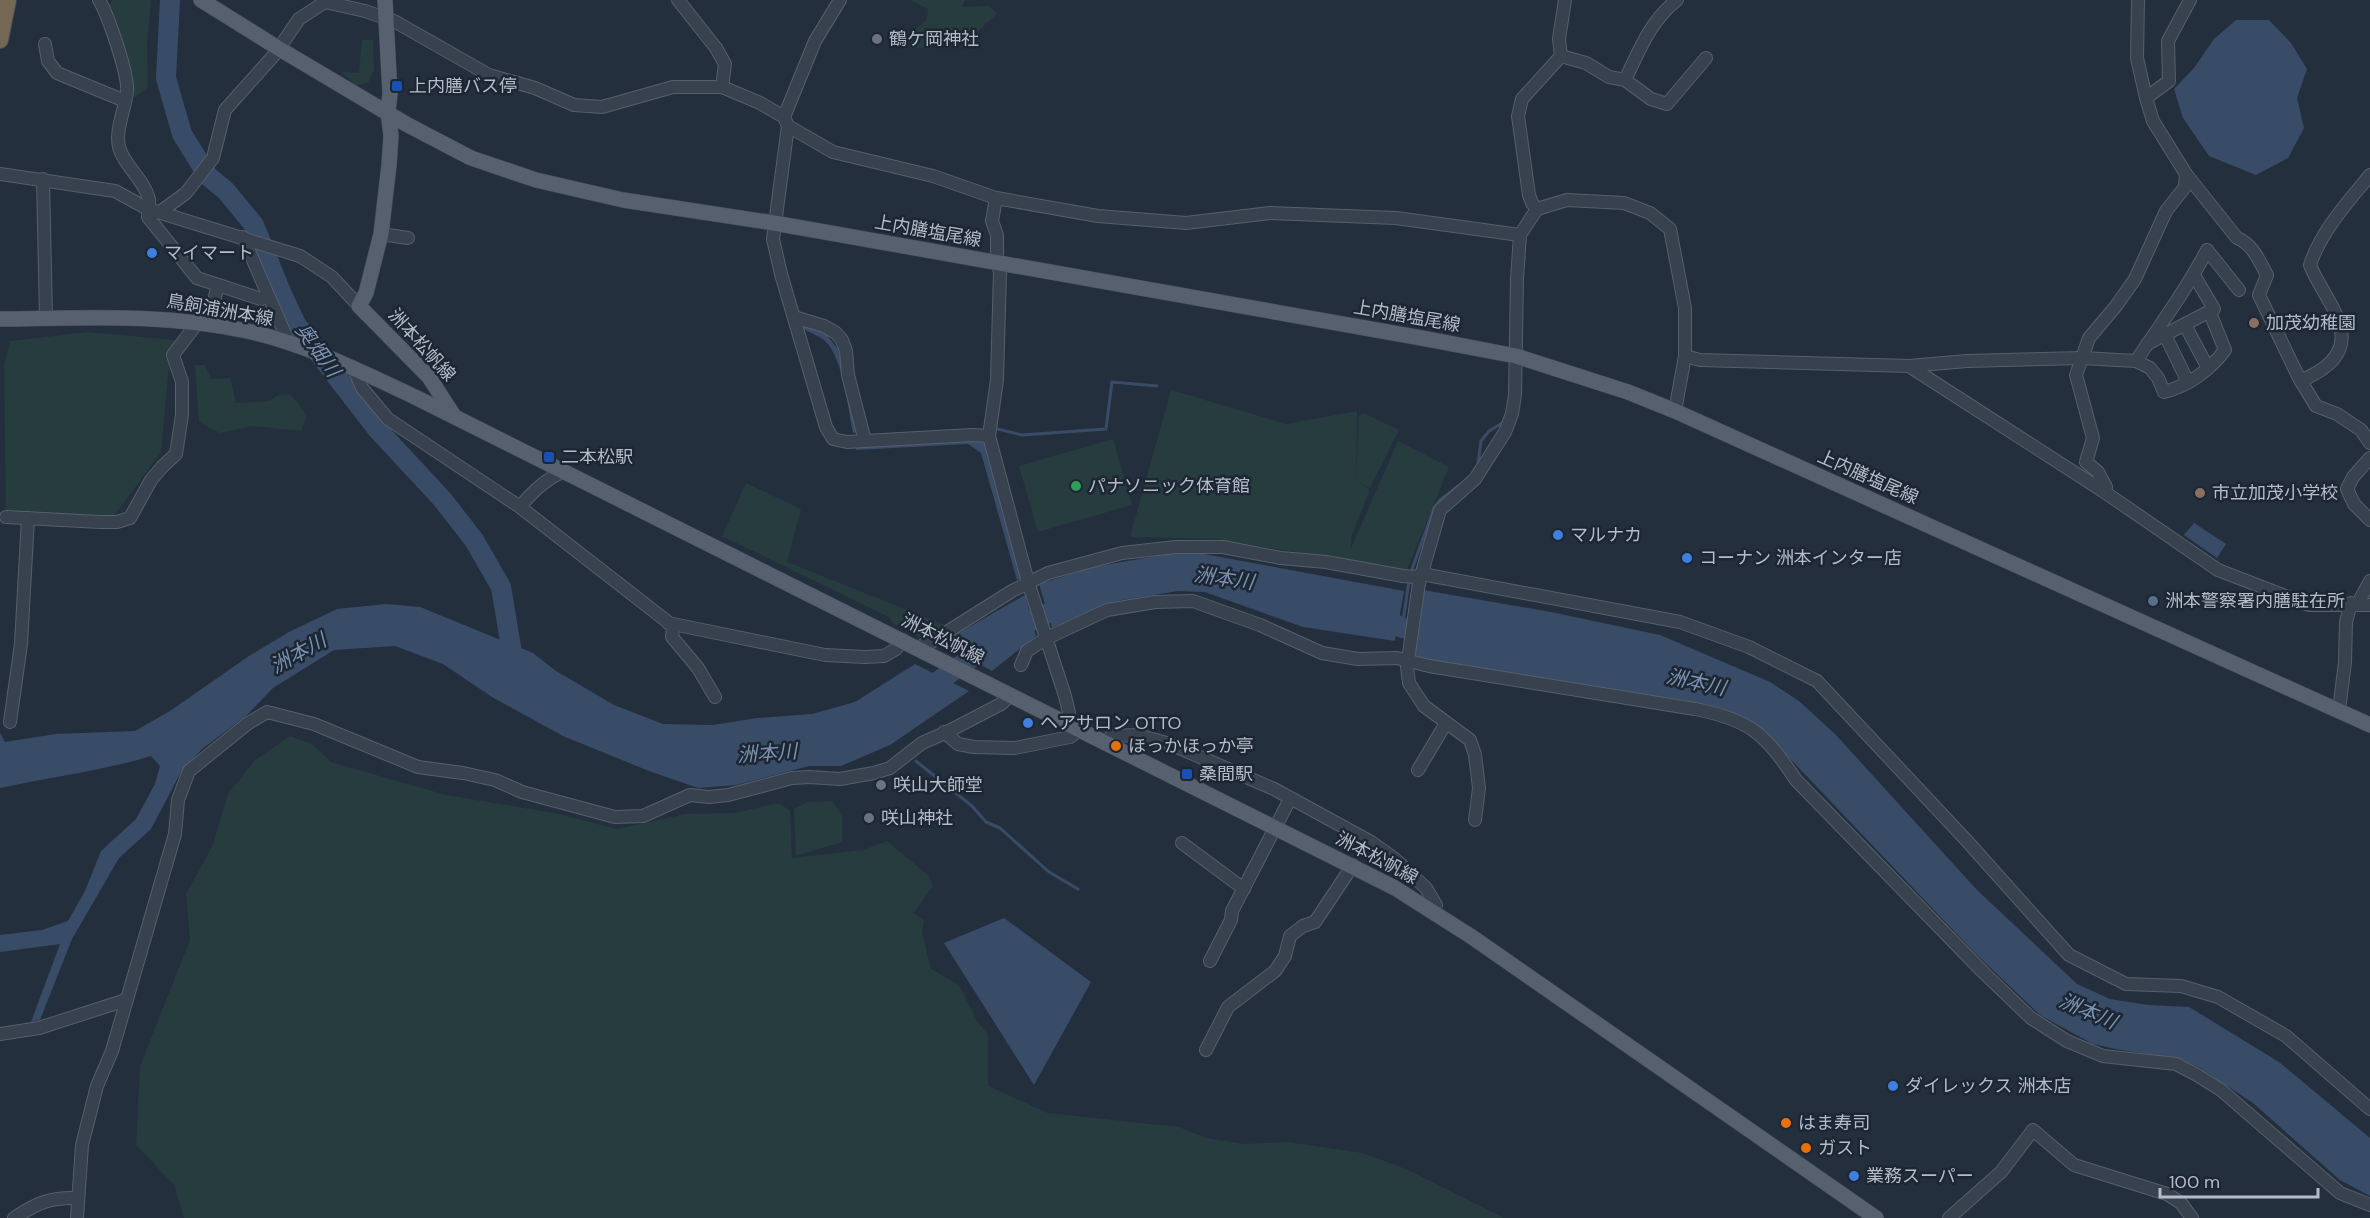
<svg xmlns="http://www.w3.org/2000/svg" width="2370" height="1218" font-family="'DM Sans','Noto Sans JP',sans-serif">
<rect width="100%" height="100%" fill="#242f3e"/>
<g fill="#263c3f">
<path d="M112,0H151L147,42L148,87L134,98L130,75L109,7Z"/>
<path d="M911,0H965L962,7L989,6L997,14L978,31L945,33C935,45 926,49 910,48L911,33L927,20L928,9Z"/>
<path d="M362,40H373L374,70L368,83L356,85L341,72L359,73Z"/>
<path d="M88,332L174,340L168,377L161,452L115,515L74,517L6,514L4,364L11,341Z"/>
<path d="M195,365H204L212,379L230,378L236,403L269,401L280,394L291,395L307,415L301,431L253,426L220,433L199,422Z"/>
<path d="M1171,390L1286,424L1357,411L1356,480L1359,416L1363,413L1399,430L1370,488L1356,481L1370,490L1351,537V548L1398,441L1449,467L1407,570L1215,539L1130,537Z"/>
<path d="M1113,439L1132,505L1038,532L1019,466Z"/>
<path d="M746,483L801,509L787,562L945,625L924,640L894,624L889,617L722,536Z"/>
<path d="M290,736L312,744L331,762L446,795L554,813L617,829L685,814L734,813L778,803L790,810L792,858L863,850L887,841L929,876L933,886L914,913L924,920L922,932L931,969L959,985L977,1021L988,1034V1086L1048,1113L1179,1127L1206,1138L1244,1144L1287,1142L1363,1153L1406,1169L1504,1218H184L174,1185L136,1145L140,1066L190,940L186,894L212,847L228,794L255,760Z"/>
<path d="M832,801L842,816V842L796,856L794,809L807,802Z"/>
</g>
<g fill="#394c67">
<path d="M2236,20H2269L2291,43L2307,69L2297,98L2304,128L2288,158L2256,175L2209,156L2183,118L2174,89L2194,68L2214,39Z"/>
<path d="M804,325L825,333L838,349L857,432L853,433C848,409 843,356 824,340C818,336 810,332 803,329Z"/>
<path d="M971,437L982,441L988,449L1023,577L1017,580L981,453L968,444L856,450V445Z"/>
<path d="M2194,523L2226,544L2217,558L2184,535Z"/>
<path d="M1174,553L1204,554L1404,591L1395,641L1303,627L1205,592L1178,591L1122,600L1100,606L1052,628L1039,584L1093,567Z"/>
<path d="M1423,590L1551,612L1660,635L1770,682L1799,701L1836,735L1977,890L2077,984L2110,999L2148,1005L2189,1007L2279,1062L2370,1138V1196L2340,1180L2253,1103L2200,1068L2181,1059L2121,1050L2093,1044L2040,1015L1975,953L1778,746L1754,727L1412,659Z"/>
<path d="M1025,595L1036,636L992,671L941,643Z"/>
<path d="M386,604L420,607L533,653L556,671L614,705L663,724L713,725L757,718L812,714L855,702L915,664L969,691L890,745L841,766H809L736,785L698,788L649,771L563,736L492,697L443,664L395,646L334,650L273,688L246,716L202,749L181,772L151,829L119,858L72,939L40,1020L31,1022L60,944L0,952V935L42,930L68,921L85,891L101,851L136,819L155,784L160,766L151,756C102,771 50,777 0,788V733L5,742L56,734L135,731L170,711L249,656L289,632L337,609Z"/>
<path d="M1004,918L1091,982L1034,1085L944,943Z"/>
</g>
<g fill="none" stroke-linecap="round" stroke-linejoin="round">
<g stroke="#394c67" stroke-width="3">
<path d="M998,429L1022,435L1106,429L1112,382L1157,386"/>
<path d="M1478,464L1481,441L1489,431L1504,422"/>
<path d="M1411,572L1434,508L1440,500L1461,484"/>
<path d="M1402,628L1409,581"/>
<path d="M916,761L972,806L986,822L1000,828L1049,872L1078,889"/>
</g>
<g stroke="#394c67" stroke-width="20">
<path d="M170,0L166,78L182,134L208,176L226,191L254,225L281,292L296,324L377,429L442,499L474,540L501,587L515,671"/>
<path d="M1375,612L1402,628L1431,632"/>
<path d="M923,692L1011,630L1072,602"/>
</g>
<defs>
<g id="minor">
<path d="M99,0C108,15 129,75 127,92C125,109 115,130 119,147C124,166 144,179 149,199C150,204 148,211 148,217L197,278L261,299L268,297"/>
<path d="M678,0L716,48L725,64L722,87"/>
<path d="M45,44L48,61L57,73L125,101"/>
<path d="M1561,56L1586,63L1609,77L1625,80L1651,99L1667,104L1706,58"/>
<path d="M1625,80C1639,51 1650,21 1677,0"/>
<path d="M2146,98L2169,81L2168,41L2190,0"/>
<path d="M784,117L815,41L840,0"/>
<path d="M788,126L833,152L933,176L996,198L1098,216L1186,223L1270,213L1396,218L1520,235"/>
<path d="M0,174L115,191L148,209L300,256L332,277L359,306"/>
<path d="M2186,174L2237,238C2253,244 2259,261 2267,275L2259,295L2299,378L2316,406L2337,414L2361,430L2370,443"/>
<path d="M43,179L46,317"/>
<path d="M996,198L992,221L997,235V263L1000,271L997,380L989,436L1028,582L1065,696L1069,713L1064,722"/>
<path d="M1537,209L1532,203L1529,195L1518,116L1522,99L1561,56L1559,39L1565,0"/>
<path d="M160,212L186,193L213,158L225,110L275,54L299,19L325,2L365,11L394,21L489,75L535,88L574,105L602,107L673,87H722L760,103L784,117L788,126L773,239L781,274L826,427L833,439L847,442L972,435L989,436"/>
<path d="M381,234L408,238"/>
<path d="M243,237L289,343"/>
<path d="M794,317L824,326L836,333L842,340L846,351L848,375L865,441"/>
<path d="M2185,325L2208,368"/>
<path d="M2165,335L2188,382"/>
<path d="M2147,344L2214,309L2194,275"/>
<path d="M1685,356L1700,360L1909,366L1967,361L2082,358L2136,361L2150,368L2158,378L2164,392C2188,386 2210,370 2225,350L2210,313"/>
<path d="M2136,361C2160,325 2187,289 2207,250L2239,290"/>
<path d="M1909,366L2103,491L2218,570L2309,605H2370"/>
<path d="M353,367L362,388L388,419L520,507L673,626L672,637L698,668L715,697"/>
<path d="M2301,381C2308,377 2318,373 2325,367C2365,337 2322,297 2310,265C2321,231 2348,202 2370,175"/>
<path d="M2370,458L2353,477L2347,489L2354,504L2370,520"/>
<path d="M2103,491L2106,487L2098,472L2086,462L2093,438L2076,375L2089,338L2116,306L2135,279L2166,211L2185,187L2186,174L2153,121L2146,98L2137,58L2138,0"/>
<path d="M520,507C532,492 545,479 563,472"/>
<path d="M6,517L100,522H117L130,518L151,480L162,467L176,454L182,415V382L173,355L214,301L218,285"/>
<path d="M2357,605L2370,581"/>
<path d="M668,623L825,655L865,657L884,656L896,649L903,640"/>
<path d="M924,644H928L1012,591L1048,573L1122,553L1176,547H1223L1281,558L1326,562L1403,576L1415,577L1422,574L1680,622L1749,647L1817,681L1967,841L2069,955L2126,984L2181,986L2218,997L2286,1036L2370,1109"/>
<path d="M1021,665L1027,651L1045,639L1107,610L1155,602L1193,601L1260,625L1322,653L1358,659L1397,658L1429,666L1695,709C1751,720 1765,734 1796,780L1983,972L2031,1018L2067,1041L2103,1056L2176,1064L2197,1075L2221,1090L2340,1193L2370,1205"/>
<path d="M2339,710L2345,662L2346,622L2351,603"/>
<path d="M10,722L21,644L28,518"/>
<path d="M944,732L958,744L974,747L1015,748L1070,737L1080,730"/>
<path d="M1107,743L1111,736L1138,735L1170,744L1274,789L1371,842L1395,859L1426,888L1436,905L1432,910"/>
<path d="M1418,770L1446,723"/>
<path d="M1475,820L1479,788L1475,755L1470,740L1424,706L1409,683L1407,667L1419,583L1440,510L1475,479L1505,432L1512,414L1515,395L1517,279L1520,235L1537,209L1567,200L1624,203L1650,213L1670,229L1685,308V356L1675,411"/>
<path d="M1182,843L1244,889"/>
<path d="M1210,961L1231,920L1232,911L1290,799"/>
<path d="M0,1034L39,1028L126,1000"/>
<path d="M1206,1050L1228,1007L1275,971L1285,956L1290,936L1303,926L1315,922L1353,865"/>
<path d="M14,1218C37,1203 50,1197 78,1198"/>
<path d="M77,1218L82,1145L97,1086L112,1051L150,920L175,834L178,800L189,771L247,724L267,712L314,724L418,767L463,773L495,780L522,792L615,817L643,816L690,795L709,797L728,795L792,778L809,777L840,779L874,773L890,768L922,743L947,732L1001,704L1011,695"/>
<path d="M1949,1218L2001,1172L2033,1130L2074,1165L2167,1194L2181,1203L2192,1218"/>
</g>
<g id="major">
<path d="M201,0L278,48L406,124L471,158L536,180L623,200L774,223L1427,339L1516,356L1628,392L1675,411L2370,725"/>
<path d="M385,0L390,94L388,111L391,136L389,165L381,234L366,293L359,306L429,377L454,416"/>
<path d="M0,319C83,318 165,313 247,331C306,344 362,372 417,398L1395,888L1472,937L1876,1218"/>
</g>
<path id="highway" d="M0,40L8,0"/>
</defs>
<use href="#minor" stroke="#565f6c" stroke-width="14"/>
<use href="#major" stroke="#414a57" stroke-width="16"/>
<use href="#highway" stroke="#434c59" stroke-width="18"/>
<use href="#minor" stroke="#38414e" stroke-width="12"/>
<use href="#major" stroke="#56606e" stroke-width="15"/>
<use href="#highway" stroke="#746855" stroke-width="16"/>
</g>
<g fill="#6b7280" stroke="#1d2633" stroke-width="2">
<circle cx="877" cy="39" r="6"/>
<circle cx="881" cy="785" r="6"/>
<circle cx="869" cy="818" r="6"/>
</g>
<g fill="#1a4fb4" stroke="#1d2633" stroke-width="2">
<rect x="391" y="80" width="12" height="12" rx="3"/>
<rect x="543" y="451" width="12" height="12" rx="3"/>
<rect x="1181" y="768" width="12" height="12" rx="3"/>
</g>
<g fill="#3f7fe0" stroke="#1d2633" stroke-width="2">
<circle cx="152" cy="253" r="6"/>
<circle cx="1558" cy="535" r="6"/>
<circle cx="1687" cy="558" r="6"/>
<circle cx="1028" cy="723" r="6"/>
<circle cx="1893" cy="1086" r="6"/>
<circle cx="1854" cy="1176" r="6"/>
</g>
<g fill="#8d6e63" stroke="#1d2633" stroke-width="2">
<circle cx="2254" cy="323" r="6"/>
<circle cx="2200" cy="493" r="6"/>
</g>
<circle fill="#2e9e5b" stroke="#1d2633" stroke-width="2" cx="1076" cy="486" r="6"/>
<circle fill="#5c6f8a" stroke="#1d2633" stroke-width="2" cx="2153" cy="601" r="6"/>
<g fill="#e8710a" stroke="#1d2633" stroke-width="2">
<circle cx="1116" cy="746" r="6"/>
<circle cx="1786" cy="1123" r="6"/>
<circle cx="1806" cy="1148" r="6"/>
</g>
<g text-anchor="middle" stroke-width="5" stroke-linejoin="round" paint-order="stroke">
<g font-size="18" fill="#b4bcc9" stroke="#1d2633" text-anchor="start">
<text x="889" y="45">鶴ケ岡神社</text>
<text x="409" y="92">上内膳バス停</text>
<text x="164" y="259">マイマート</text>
<text x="2266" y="329">加茂幼稚園</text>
<text x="561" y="463">二本松駅</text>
<text x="1088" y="492">パナソニック体育館</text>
<text x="2212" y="499">市立加茂小学校</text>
<text x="1570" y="541">マルナカ</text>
<text x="1699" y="564">コーナン 洲本インター店</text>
<text x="2165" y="607">洲本警察署内膳駐在所</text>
<text x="1040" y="729">ヘアサロン OTTO</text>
<text x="1128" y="752">ほっかほっか亭</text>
<text x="1199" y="780">桑間駅</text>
<text x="893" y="791">咲山大師堂</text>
<text x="881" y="824">咲山神社</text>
<text x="1905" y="1092">ダイレックス 洲本店</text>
<text x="1798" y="1129">はま寿司</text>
<text x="1818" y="1154">ガスト</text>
<text x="1866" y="1182">業務スーパー</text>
</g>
<g font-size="18" fill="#b4bcc9" stroke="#1d2633">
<text transform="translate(928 231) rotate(10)" y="6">上内膳塩尾線</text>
<text transform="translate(220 310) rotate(10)" y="6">鳥飼浦洲本線</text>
<text transform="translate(1407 316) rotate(10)" y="6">上内膳塩尾線</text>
<text transform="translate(422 345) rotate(48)" y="6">洲本松帆線</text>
<text transform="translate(1868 477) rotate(24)" y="6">上内膳塩尾線</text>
<text transform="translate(943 639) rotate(27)" y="6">洲本松帆線</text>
<text transform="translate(1377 858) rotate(28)" y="6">洲本松帆線</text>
</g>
<g font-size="20" font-style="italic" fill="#7c92b1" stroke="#1d2633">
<text transform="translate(318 350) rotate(54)" y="7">奥畑川</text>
<text transform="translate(1224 578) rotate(8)" y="7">洲本川</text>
<text transform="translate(298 653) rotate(-29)" y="7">洲本川</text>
<text transform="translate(1696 682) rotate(12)" y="7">洲本川</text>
<text transform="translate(767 753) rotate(-4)" y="7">洲本川</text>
<text transform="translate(2088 1011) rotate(23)" y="7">洲本川</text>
</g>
</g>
<path d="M2160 1188v9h158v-9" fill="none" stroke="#b4bcc9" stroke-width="3"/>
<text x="2169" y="1188" font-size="18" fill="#b4bcc9" stroke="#1d2633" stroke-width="4.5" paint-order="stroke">100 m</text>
</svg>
